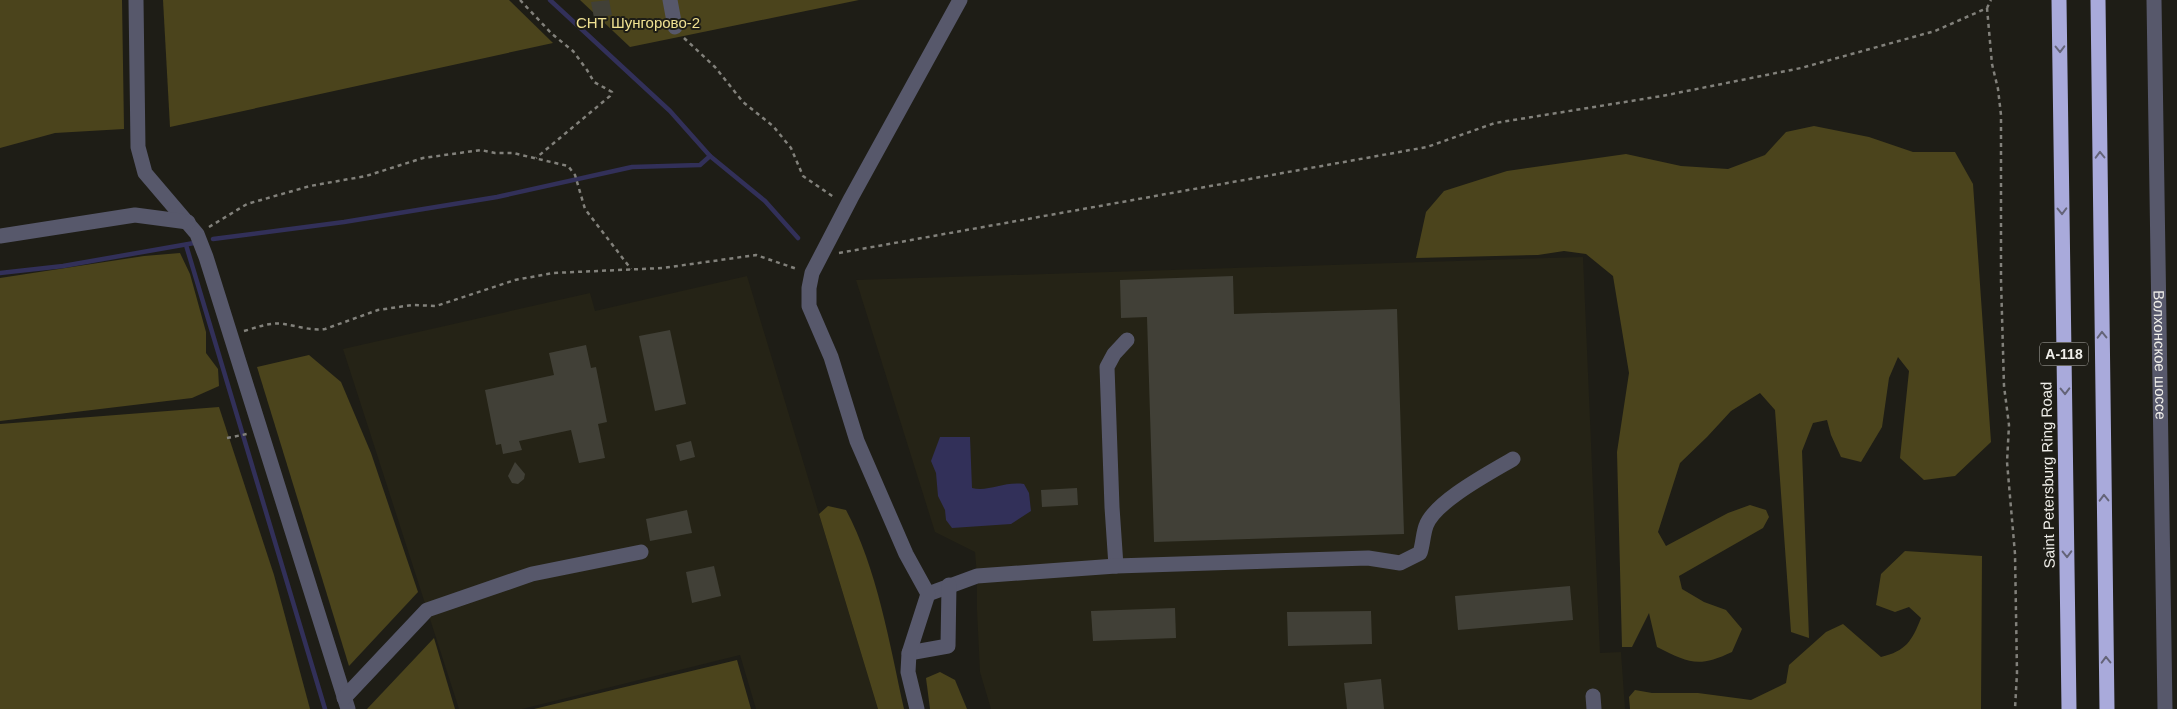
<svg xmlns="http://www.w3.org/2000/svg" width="2177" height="709" font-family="Helvetica,sans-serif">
<rect width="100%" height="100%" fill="#1e1d16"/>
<g fill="#252316">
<path d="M1583,257L1600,653L1621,652L1625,709H991L980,672L977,610V576L975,552L935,532L856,280Z"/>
<path d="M747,276L878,709H756L740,655L522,709H459L343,349L590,293L595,311Z"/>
</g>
<g fill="#4b441c">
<path d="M0,0H122L124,129L55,133L0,148Z"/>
<path d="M163,0H509L553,43L170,127Z"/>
<path d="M580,0H859L630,47Z"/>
<path d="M1814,126L1869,137L1913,152H1955L1973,184L1991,442L1955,476L1924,480L1900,458L1909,371L1898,357L1889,378L1882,427L1861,462L1841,457L1831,435L1827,420L1813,423L1802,451L1809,638L1791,632L1775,410L1760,393L1731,411L1707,437L1680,463L1658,532L1666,546L1728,513L1750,505L1766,510L1769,517L1763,528L1679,576L1682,589L1704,602L1726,610L1742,629L1732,652C1698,668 1689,663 1657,647L1649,613L1632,647H1622L1617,452L1629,373L1613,276L1586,254L1564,251L1538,255L1416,258L1426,212L1444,191L1507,171L1626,154L1681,166L1728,169L1765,155L1786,132Z"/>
<path d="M180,253L190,274L206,332V353L218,369L219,386L192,398L0,421V278L144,256Z"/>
<path d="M309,355L341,382L371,453L418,592L349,666L257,367Z"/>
<path d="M219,407L274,575L310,709H0V424Z"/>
<path d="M828,506L846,510C877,568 890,645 904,709H878L819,514Z"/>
<path d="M1905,551L1982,556L1981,709H1630L1629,697L1635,690L1652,693H1698L1751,700L1786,683L1789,665L1826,632L1843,624L1881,657C1906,651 1912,641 1921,618L1909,607L1895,612L1876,605L1881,574Z"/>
<path d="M434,638L455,709H367Z"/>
<path d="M737,660L751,709H534Z"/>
<path d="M940,672L955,680L967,709H930L926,678Z"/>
</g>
<path fill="#323059" d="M940,437H970L972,488C989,492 1004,481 1024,484L1029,493L1031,511L1011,524L952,528L946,520L945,510L938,496L936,473L931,461Z"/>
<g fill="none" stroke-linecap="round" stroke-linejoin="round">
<g stroke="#323059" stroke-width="4.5">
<path d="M550,0L670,111L710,156L765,201L798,238"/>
<path d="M213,239L344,222L497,197L632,167L700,165L710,156"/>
<path d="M186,245L325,709"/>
<path d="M0,273L63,266L194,243"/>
</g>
</g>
<g fill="#414037">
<path d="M609,0L612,15L594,18L591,2Z"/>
<path d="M1233,276L1234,314L1397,309L1404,534L1154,542L1147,317L1121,318L1120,280Z"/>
<path d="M670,330L686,404L655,411L639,336Z"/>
<path d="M586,345L591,368L596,367L607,422L598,424L605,458L579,463L571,430L519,441L522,450L503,454L501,444L496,445L485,390L554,375L549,353Z"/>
<path d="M691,441L695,457L680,461L676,445Z"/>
<path d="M515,462L525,474L524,479L518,484L512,483L508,476Z"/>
<path d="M1077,488L1078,505L1042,507L1041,490Z"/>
<path d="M687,510L692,533L650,541L646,519Z"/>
<path d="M714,566L721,596L692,603L686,572Z"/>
<path d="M1570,586L1573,620L1458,630L1455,596Z"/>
<path d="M1175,608L1176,638L1093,641L1091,611Z"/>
<path d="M1371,611L1372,644L1288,646L1287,612Z"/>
<path d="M1381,679L1384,709H1347L1344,683Z"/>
</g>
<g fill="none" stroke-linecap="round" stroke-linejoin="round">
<g stroke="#82817b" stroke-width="2.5" stroke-dasharray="4 4" stroke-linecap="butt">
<path d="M520,0L552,34L573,51L587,70L594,82L612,92L610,96L536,158"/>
<path d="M1987,8L1992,64L1998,89L2001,115V280L2004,386L2009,425L2007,462L2015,554L2017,673L2015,709"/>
<path d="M684,38L715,67L743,102L773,126L791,148L803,176L835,198"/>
<path d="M209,227L247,204L310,186L366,176L423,158L481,150L495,153H513L568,166L575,175L585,209L631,269"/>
<path d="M839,253L1427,147L1495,123L1662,96L1801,68L1935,31L1987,8L1991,0"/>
<path d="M244,331C258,327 270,322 284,324C297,326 312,331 325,329L378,310L412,305L436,306L515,280L553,273L663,268L756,255L797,269"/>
<path d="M227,438L247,434"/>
</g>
<g stroke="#57586b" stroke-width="15">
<path d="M136,0L138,147L145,173L197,234L206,257L348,709"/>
<path d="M670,0L675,27"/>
<path id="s1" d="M2154,0L2165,709"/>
<path d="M0,236L135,215L188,222"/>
<path d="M1116,566L1112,507L1107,367L1114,354L1127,340"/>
<path d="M928,594L977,576L1116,566L1368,558L1400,563L1420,553C1423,544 1423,534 1426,526C1434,502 1491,472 1513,459"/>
<path d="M909,653L948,646L949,585"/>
<path d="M1593,696L1594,709"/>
<path d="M344,698L427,610L532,574L641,552"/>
<path d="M917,709L908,672L909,653L928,594L906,554L857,441L831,357L809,306V288L812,273L851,198L960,0"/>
</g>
<g stroke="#a9aadb" stroke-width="15">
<path d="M2059,0L2069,709"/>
<path d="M2098,0L2107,709"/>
</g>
</g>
<defs><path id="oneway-chevron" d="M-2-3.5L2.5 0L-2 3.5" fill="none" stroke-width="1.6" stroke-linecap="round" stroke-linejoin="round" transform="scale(1.25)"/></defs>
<g stroke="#646478">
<use href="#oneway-chevron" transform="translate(2060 49) rotate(89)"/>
<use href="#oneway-chevron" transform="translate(2100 155) rotate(-91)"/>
<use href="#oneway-chevron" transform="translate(2062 211) rotate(89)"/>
<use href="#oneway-chevron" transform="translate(2102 335) rotate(-91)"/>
<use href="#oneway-chevron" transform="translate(2065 391) rotate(89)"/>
<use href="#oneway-chevron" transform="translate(2104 498) rotate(-91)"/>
<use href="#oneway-chevron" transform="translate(2067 554) rotate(89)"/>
<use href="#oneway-chevron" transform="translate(2106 660) rotate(-91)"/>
</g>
<g text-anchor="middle" stroke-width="4" stroke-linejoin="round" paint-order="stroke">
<rect fill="#1e1d16" stroke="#b1b0aa" stroke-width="1" x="2040" y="342.5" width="48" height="23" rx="4"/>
<g font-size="14" font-weight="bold" fill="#f0efea">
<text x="2064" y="359">А-118</text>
</g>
<g font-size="15" fill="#f0e192" stroke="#1e1d16">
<text x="638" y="28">СНТ Шунгорово-2</text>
</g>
<g font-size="15" fill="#f0efea" stroke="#1e1d16">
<text dy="5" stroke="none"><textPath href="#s1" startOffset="355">Волхонское шоссе</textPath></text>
<text transform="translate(2048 475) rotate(-91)" y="5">Saint Petersburg Ring Road</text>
</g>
</g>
</svg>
